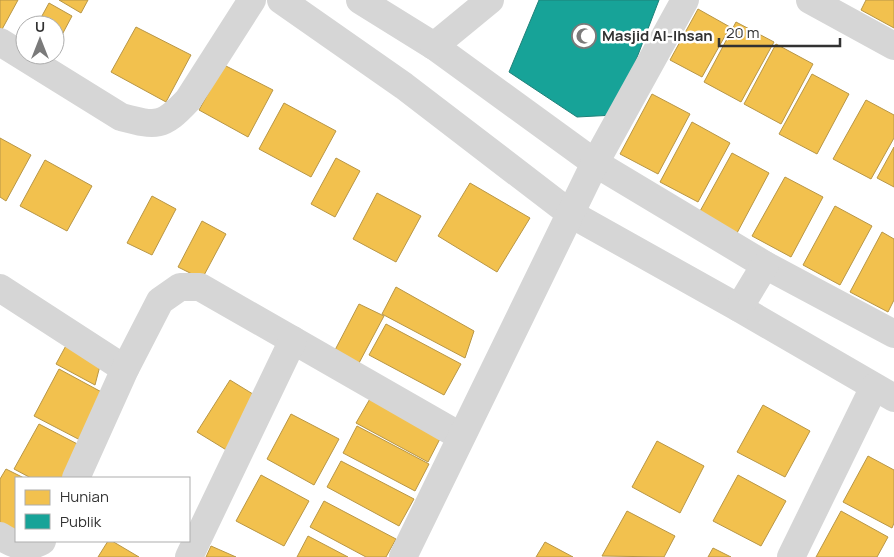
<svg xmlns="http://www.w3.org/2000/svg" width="894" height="557" font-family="Manrope,sans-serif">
<rect width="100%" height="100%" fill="#fff"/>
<g fill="#f2c14e" stroke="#b89646">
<path d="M0,0H18L0,33Z"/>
<path d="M59,0H88L81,13Z"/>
<path d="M866,0H894V28L861,10Z"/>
<path d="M49,3L72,16L55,48V25H37Z"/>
<path d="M698,9L730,27L702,77L670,60Z"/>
<path d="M736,22L774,42L741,102L704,82Z"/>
<path d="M136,27L191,55L166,102L111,72Z"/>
<path d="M776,44L813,64L781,124L744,104Z"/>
<path d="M224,65L273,90L248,137L199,110Z"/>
<path d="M812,74L849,94L817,154L779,134Z"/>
<path d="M652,94L690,114L658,174L620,154Z"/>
<path d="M866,100L894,115V138L871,179L833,159Z"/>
<path d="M284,103L336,131L311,177L259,149Z"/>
<path d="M692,122L730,143L698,202L660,182Z"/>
<path d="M0,138L31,155L6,201L0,197Z"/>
<path d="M894,147V187L877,178Z"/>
<path d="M732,153L769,173L737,233L699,213Z"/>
<path d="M336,158L360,171L335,217L311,204Z"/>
<path d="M45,160L92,186L67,231L20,206Z"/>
<path d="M785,177L823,197L791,257L752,236Z"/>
<path d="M470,183L530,218L497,272L438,236Z"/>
<path d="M377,193L421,216L396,262L353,239Z"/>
<path d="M152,196L176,209L152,255L127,243Z"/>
<path d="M835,206L872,226L840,285L803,265Z"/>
<path d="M202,221L226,234L202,279L178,267Z"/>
<path d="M882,232L894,239V300L888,312L850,292Z"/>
<path d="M396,287L474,331L465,358L382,314Z"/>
<path d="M359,304L384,316L359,363L335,350Z"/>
<path d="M386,324L461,364L444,395L369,355Z"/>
<path d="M69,340L102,358L95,385L56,364Z"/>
<path d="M59,369L107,395L82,441L34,416Z"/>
<path d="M230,380L261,399L228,451L197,432Z"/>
<path d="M371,397L442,435L428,462L356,423Z"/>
<path d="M763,405L810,431L785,477L737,452Z"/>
<path d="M291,414L339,439L314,485L267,459Z"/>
<path d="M39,424L87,449L71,478H31L14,469Z"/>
<path d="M357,426L429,464L415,491L343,453Z"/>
<path d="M657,441L704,466L680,513L632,487Z"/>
<path d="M868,456L894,470V523L892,528L843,502Z"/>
<path d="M341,461L414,499L399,526L327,487Z"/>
<path d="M6,469L24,478H16V534L0,525V479Z"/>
<path d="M261,475L309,501L284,546L236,521Z"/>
<path d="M738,475L786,501L761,546L713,521Z"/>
<path d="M324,501L396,539L386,557H366L310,527Z"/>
<path d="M627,511L675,536L664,557L602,556Z"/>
<path d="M841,511L888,537L877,557H816Z"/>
<path d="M308,536L348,557H297Z"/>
<path d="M108,541H112L139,557H98Z"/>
<path d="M545,542L573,557H536Z"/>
<path d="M211,546L236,557H206Z"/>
<path d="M713,548L731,557H708Z"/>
</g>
<path fill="#17a398" stroke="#1f8179" d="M539,0H659L615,115L577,117L509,72Z"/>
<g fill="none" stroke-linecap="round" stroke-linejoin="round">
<g stroke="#d6d6d6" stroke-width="28">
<path d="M281,0L404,86L571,214L739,308L894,398"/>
<path d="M360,0L434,46L595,163L765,265L894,334"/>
<path d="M810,0L894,46"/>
<path d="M0,42L121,117C156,126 162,128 188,100L252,0"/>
<path d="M434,46L490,0"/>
<path d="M0,288L125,369"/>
<path d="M739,308L765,265"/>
<path d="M76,478L125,369L160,301L180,287H200L460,436"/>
<path d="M0,536C14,545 26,550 42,541"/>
<path d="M189,557L293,340"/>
<path d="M403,557L595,163L685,0"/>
<path d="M791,557L874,387"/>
</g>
</g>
<defs>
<symbol id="mosque-ring" viewBox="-11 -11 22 22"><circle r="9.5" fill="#fff" stroke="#7a7a7a" stroke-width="1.5"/><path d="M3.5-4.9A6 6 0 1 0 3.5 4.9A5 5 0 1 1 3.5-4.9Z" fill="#7a7a7a"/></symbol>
</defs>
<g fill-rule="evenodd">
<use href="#mosque-ring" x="570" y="22" width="28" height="28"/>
</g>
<g text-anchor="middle" stroke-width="5" stroke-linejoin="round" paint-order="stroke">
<g font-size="15" font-weight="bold" fill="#323232" stroke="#fff" text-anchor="start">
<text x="602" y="41">Masjid Al-Ihsan</text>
</g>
</g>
<rect x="15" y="477" width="175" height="65" fill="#ffffff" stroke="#adadad"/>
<rect x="25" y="490" width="25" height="15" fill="#f2c14e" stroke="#adadad"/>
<text x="60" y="502" font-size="15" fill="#323232">Hunian</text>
<rect x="25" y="514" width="25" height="15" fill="#17a398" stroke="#adadad"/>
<text x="60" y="527" font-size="15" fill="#323232">Publik</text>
<g transform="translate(40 40)"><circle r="24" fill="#ffffff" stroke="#adadad"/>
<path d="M0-4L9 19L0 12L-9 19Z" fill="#7a7a7a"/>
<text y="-8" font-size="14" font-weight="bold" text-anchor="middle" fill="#323232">U</text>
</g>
<path d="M719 38v8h121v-8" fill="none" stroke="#323232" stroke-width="2.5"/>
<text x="726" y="38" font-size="15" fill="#323232" stroke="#ffffff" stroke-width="4" paint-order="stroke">20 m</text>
</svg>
